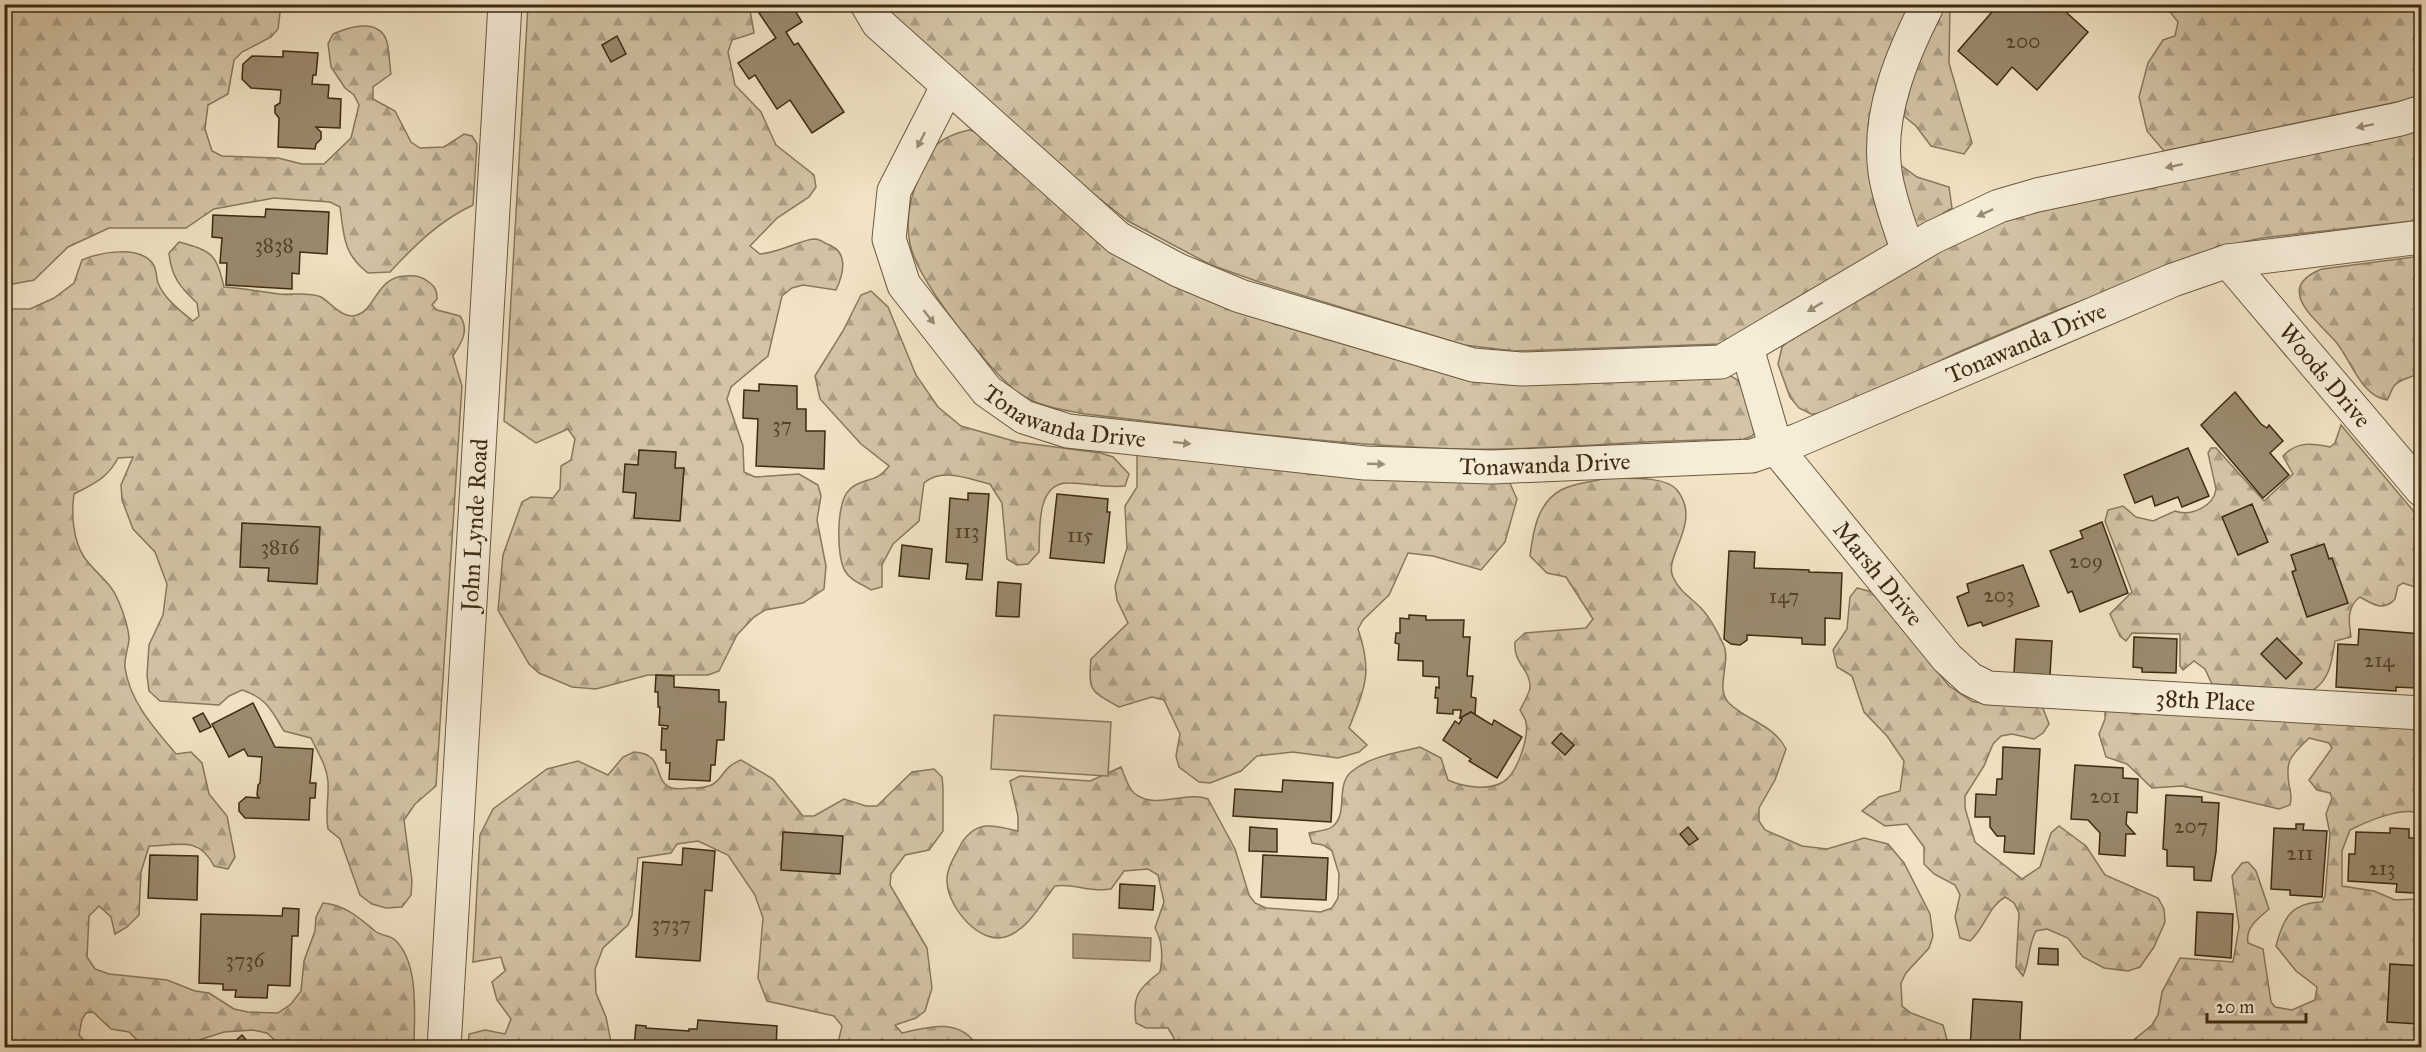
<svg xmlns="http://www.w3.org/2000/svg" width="2426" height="1052" font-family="'IM FELL Great Primer',serif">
<defs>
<pattern id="forest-firs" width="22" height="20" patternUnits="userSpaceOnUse" patternTransform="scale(1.5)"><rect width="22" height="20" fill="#d3c4a6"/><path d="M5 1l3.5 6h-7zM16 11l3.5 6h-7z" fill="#ad9f86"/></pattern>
</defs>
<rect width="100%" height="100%" fill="#f1e3c4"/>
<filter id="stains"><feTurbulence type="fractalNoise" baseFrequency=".00333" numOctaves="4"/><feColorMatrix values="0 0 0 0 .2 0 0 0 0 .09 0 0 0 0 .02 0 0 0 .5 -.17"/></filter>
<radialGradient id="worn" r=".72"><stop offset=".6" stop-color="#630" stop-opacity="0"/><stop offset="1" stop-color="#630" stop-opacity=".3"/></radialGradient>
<g fill="url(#forest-firs)" stroke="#88785c" stroke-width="1.5">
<path d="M4,5H281L278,29L271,37L242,52L234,60L228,94L208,105L205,129L212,151L222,156L278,158L302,164H324L351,138L359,105L354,95L345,88L331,67L328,44L333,34C349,27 377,18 386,39C390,49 389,64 391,74L373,87V99L395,111L411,142L420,148L444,147L464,134L472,136L477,144L473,205C439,221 415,245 390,272L368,273C343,254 344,236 340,207L330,202L274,198L214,209L186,228H109L68,247L34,280L13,284L5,281Z"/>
<path d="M333,5L365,4V5L361,11H351Z"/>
<path d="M528,5H753L750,10L754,33L732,40L728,52L735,85L761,112L776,145L814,175L816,187L809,197L777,218L750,246L760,254C779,253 800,240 814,239C818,239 824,242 827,244C849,251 844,273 836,290L803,285L792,288L782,296L768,356L731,387L727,399L743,446L744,472L755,477L799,474L818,485L821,496L817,520L826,566L824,589L803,603L765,610L754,617L737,635L719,671L708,675H648L596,689L572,687L539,673L529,664L498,610L503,555L522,502L531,497L553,498L560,489L561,466L571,460L575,439L568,429L536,443L504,421Z"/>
<path d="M885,5H1950L1949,63L1972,143L1964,154L1931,146L1916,126L1889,104L1877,105L1870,114L1868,126L1877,148L1917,177L1949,187L1952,208L1799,302L1720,344L1514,351L1464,345L1262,283L1211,265L1128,221L1095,195L900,25Z"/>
<path d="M2168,5H2421V97L2164,151L2147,131L2139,97L2148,63L2163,40L2175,36L2178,22L2170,12Z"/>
<path d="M2421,126V220L2262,238L2229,245L2055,311L1961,351L1830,413L1811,414L1799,408L1790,397L1778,364L1782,347L1797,333L1899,272L2008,215Z"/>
<path d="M969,130L979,132L1099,232L1421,359L1724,373C1752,383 1751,403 1759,428L1752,436L1742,440C1649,438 1555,451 1461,449C1335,446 1210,428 1085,414C1062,410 1035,406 1016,391C987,368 917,280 910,244C905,220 910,198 919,177C931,147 936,138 969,130Z"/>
<path d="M179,242C213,251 216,254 224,287C243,288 261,292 279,294C291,295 310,292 321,297C331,303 343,320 357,315C375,310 377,277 405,276C416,275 421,276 430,283C436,287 437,292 437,299L432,305L437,310L460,316C470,331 461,343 453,356L462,386L436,786L415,804L404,820L412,881L411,895L402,907L386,908L372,904L360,895L340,839L328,829C325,813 329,798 328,782C327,766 318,753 311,738L284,731C271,710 267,698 242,690L229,696L219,705L160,701L149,691L147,675L149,645L163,615L167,584L155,552L133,529L122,500L121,485L133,457L118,458C108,478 93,484 74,494C71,514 73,540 84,557C95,573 111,582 118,600C123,611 129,629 129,640C128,650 124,657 125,668C130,702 155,729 176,754L191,752L202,763L209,794L227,816L235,857L228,869L214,866C199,836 179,845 149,846L141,872L139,915L127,927L115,934L111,917L99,906L89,916L87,957L95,969L109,974L167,980L195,991L209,993L234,1009L248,1012L278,1013L291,1004L301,991L304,961L315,931L316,917L323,903C345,905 358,917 375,931C381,936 390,935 395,940C420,963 414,1017 414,1047H282L267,1033L253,1030L224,1032L177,1047H144L129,1032L111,1029L93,1012L86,1013L82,1019L79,1035L89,1046L97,1047H13L8,1043L4,1016V309H30L54,298L74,283L82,260C100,252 140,245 153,264C157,270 156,277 158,283C164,298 180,311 193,321L199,316L197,303C181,288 171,277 169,253Z"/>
<path d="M2421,256V371C2414,378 2400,378 2394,386C2391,390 2390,396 2387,400C2361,396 2351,360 2336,342C2317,320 2272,288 2322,269Z"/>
<path d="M871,291L888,307L916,375L938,407L961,426L1017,442L1101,453L1113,457L1129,474L1125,486C1106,488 1087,483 1069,483C1036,482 1040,529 1039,552L1028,564L1017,565L1007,559L1002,503L990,484C968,479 942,467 924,483L919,521L893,544L882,565V587L871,590C862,584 851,581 845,571C836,556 836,501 850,489C863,477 876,484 889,466L861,444L820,399L815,376L843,331L861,295Z"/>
<path d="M2341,425L2421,520V594L2415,587L2403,583L2398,586L2395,599C2384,612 2372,604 2360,597C2346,607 2349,623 2351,637L2335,641C2332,660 2330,680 2313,690L2212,684L2205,669L2194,661L2183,670L2180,666V634L2132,633L2126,641L2120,636L2110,614L2132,592L2105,521L2108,510L2123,506L2136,517L2153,521L2175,511C2191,517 2214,506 2216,489L2208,453L2211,448H2216L2264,501L2293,474L2283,456C2297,441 2312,443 2330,447L2335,443Z"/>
<path d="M1137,448L1508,479L1517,499L1505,542L1481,570L1433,556L1408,553L1389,595L1363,620L1358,629C1373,673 1365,687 1349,728L1367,745L1359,752L1338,758L1293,752L1257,756L1241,771L1210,783L1199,782L1179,767L1176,756L1180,734L1164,700L1152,697L1119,707C1091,691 1088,692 1091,659L1128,623L1117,600L1115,586L1127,548L1125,506L1137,487Z"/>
<path d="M1607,478C1625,479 1665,475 1677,490C1703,522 1663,556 1673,577C1679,591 1690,597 1700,607C1709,616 1719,635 1724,646C1731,663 1714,690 1730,704C1748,721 1774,725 1786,749L1775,780L1759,808V821L1765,830L1802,846L1827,849L1864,838L1888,844L1904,863L1930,914L1933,936L1929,948L1906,973L1901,983L1902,1006L1911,1013L1943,1025L1949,1047H1172L1174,1038L1168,1028H1146L1136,1023C1132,995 1139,988 1160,972C1163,957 1163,942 1155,928L1164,902L1158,875L1148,869L1124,871L1111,889C1091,893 1074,883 1055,886C1042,902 1029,928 1008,936C980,947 948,907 947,882C946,869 954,858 959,848C964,837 974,827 986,826C996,825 1009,829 1018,831V816L1010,781L1020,776L1090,781L1121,767C1124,774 1128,788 1134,793C1156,811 1185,790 1208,799L1235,849L1249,895L1255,903L1266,908L1321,912L1332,908L1338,898L1339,874L1332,851L1323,845L1312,843L1309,833C1316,831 1327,831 1332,827C1349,815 1335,786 1351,772C1370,756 1397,753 1420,747L1441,758L1448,780C1463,787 1488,791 1503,782C1517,774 1529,738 1526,722C1525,718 1522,714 1520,710C1523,704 1529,694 1530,688C1531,669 1513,664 1515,642L1525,633L1586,628L1593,619L1566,577L1547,573L1530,556C1533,532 1537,503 1561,490C1573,483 1593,482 1607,478Z"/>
<path d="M1857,588L1872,592L1949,686L1973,702L2042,706L2049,724L2043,733L2034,739L2012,734L2001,736L1993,744L1984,766L1965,796V808L1975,842L2022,879L2040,867L2051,833L2059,826L2086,846L2105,875L2158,898L2164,909L2165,922L2154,947L2140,967L2128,971L2104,968L2083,957L2068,938L2047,929L2036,931C2028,945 2030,961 2023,976L2016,967L2019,913L2014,903L2005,897C1988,907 1985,928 1970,941L1960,938L1955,917L1960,895L1955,885L1934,874L1924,864V847L1907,824L1885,826L1862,811L1879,797L1900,791L1904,761L1887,736L1864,712L1852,676L1837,667L1833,650L1847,629L1850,597Z"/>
<path d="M2105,709L2421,728V814C2404,805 2366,822 2350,830L2342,851V886L2374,891L2395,900L2417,899L2421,893V1047H2125L2152,1025L2158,1015L2162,992L2180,958L2233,962L2239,927L2232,876L2242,863L2248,862L2256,871L2269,909C2259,918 2245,927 2248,943L2263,949L2271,1002L2275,1007L2292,1010L2315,1000L2317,987L2296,971L2276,946C2283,919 2290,903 2322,902L2325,896L2330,834L2326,814L2332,798L2330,793L2317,790L2309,780L2332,748L2329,743L2309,738C2291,756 2285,759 2289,785C2291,792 2292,798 2290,805L2279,809L2182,786L2152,788L2127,764L2106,757L2099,734L2105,719Z"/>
<path d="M634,752C667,754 651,781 672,788C677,790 686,788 691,788C727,789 715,770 741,760L773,779L803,816H814L844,799L866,806H877L912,772L934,769L942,777L943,788V831L929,850L905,855L891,874L890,885L927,948L932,988L925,1011L916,1018L895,1025L902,1033C931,1026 960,1018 978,1047H837L842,1026L834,1016L767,1001L758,978L763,918L755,895L728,855L698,841L677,844L671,853L638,858L632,915L628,925L603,948L595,969L596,993L606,1017L612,1047L468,1048L469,1034L485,1030L505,1034L511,1019L497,1000L492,982L505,971L501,957L473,962L480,835L493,809L547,769L578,761L608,775L623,757Z"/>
</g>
<path fill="#d3c4a6" stroke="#88785c" stroke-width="1.5" d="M994,715L1111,722L1108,776L991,769Z"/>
<path fill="#b4a487" stroke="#857458" stroke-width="1.5" d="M1073,934L1151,938L1150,961L1073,958Z"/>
<g fill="#9b8b6f" stroke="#3e2b12" stroke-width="1.5">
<path d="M772,4H791L802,22L786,32L794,45L798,43L844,112L812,133L790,100L777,109L755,75L749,79L738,63L776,38L759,13Z"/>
<path d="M1999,4H2057L2088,32L2037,90L2012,67L1997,85L1958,51Z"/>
<path d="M617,36L626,54L611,62L602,45Z"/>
<path d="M283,51L318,53L316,75H313L312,84L329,85L328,98L341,99L340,128L316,127L321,132V139L316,144L315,149L278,147L279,118L275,113V106L280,103L281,90L251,88L242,79L243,64L252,56L283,57Z"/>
<path d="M266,209L329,212L327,254L300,252L299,274L292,273V289L226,285L227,263H220L222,238L212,237L213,215L265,217Z"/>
<path d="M759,384L797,386V409H806V431H825L824,469L756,466L758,419L743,418L744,390L759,391Z"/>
<path d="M2235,392L2261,424L2267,428L2269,425L2283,441L2270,453L2289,475L2263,498L2201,425Z"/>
<path d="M2188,448L2209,496L2182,507L2178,497L2155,506L2152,496L2135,503L2124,475Z"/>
<path d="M639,450L676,452L675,468H684L680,521L634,518L636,493L623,492L625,464L638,465Z"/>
<path d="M968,493L989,494L982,580L966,579L968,564L946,562L950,498L968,500Z"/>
<path d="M1057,494L1108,499L1107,512H1110L1104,563L1050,558Z"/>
<path d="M2252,504L2268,542L2238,555L2222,517Z"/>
<path d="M2102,522L2128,593L2080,612L2072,591L2068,593L2050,551L2083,538L2080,531Z"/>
<path d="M242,523L320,527L317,584L268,581L269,568L240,567Z"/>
<path d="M2324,544L2329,559L2332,558L2348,603L2307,617L2292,572L2296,570L2291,555Z"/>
<path d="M902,545L932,549L929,579L899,576Z"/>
<path d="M1729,551L1755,552L1754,568L1809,570V572L1842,573L1840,619L1825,618V645L1802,644V638L1747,635V640L1740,645L1731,644L1724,639Z"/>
<path d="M2023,565L2039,606L1983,626L1981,622L1968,626L1957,597L1969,592L1967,584Z"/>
<path d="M998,582L1021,584L1019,617L996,616Z"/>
<path d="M1409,615L1426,616V620H1464L1463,637H1470L1467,676H1473L1471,697L1476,698L1475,715L1471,712L1460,718L1461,710H1453V714L1437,713L1438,698H1435L1436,687L1439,688V677L1423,676V661L1398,660L1399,644L1395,643L1396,633H1400V618L1409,619Z"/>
<path d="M2359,629L2422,634V674H2416V688L2396,687V691L2336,687L2338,644L2358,645Z"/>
<path d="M2134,637L2177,639L2176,673L2142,672V668L2133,667Z"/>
<path d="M2277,638L2302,663L2286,679L2261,654Z"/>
<path d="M2016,639L2052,641L2050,675L2014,673Z"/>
<path d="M656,675L674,676V687L719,690V702H726L724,740H717L715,765H711L710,781L669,779L670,763H666V750H661L662,728L667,729L668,726L659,725L660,707H658V692H655Z"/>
<path d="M253,703L275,747L313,749L310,783H316L315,798H310L309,820L245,818L239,811V803L246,797L259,798L257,795L258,785L260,783L262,757L248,756L244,749L229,757L212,724Z"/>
<path d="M1471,712L1492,725L1494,720L1522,737L1497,778L1469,761L1471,759L1443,740L1455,721L1459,724L1462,719L1460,718Z"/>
<path d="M203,713L211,727L200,732L193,718Z"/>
<path d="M1561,733L1574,745L1565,755L1552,743Z"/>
<path d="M2003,747L2040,749L2034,854L2004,852L2005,836H1997L1990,827V817H1975L1976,794L1996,795L1997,779H2002Z"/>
<path d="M2075,765L2123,768V778L2138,779L2137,813L2127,812L2126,824L2135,834H2126L2125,856L2099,854L2100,833L2088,820L2071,819Z"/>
<path d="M1283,780L1333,783L1331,822L1233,816L1235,789L1282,792Z"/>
<path d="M2166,795L2202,797V802L2219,803L2216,852L2211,881L2194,880V867L2167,866V850L2163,849Z"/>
<path d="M2296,824H2304L2303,830L2327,831L2322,897L2290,895V890L2271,889L2274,828L2296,829Z"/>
<path d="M1250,827L1277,829V852L1249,851Z"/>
<path d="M1688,827L1698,839L1689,845L1680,834Z"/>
<path d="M2390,828L2409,829V838H2417L2415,893L2396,892L2397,884L2348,881L2349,854H2355L2356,832L2390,833Z"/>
<path d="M783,832L843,836L840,874L781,870Z"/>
<path d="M683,848L715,851L712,891L705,890L700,961L636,957L643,862L682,865Z"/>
<path d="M150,855L198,856L197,900L148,898Z"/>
<path d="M1263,855L1328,858L1326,900L1261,897Z"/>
<path d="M1120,884L1155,886L1153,910L1119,908Z"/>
<path d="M283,908L299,909L298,936H292L290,986L268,985L267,998L235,997L236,990H223V984L199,983L201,914L282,916Z"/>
<path d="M2197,912L2233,914L2231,958L2195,955Z"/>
<path d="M2039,948L2058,949V965L2038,964Z"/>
<path d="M2390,964L2422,966L2419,1024L2387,1022Z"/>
<path d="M1973,999L2022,1002L2020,1041H2024L2023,1048H1970Z"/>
<path d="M698,1020L777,1026L776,1048H634L636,1025L646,1026V1028L689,1031V1029H697Z"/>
<path d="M242,1035L253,1048H227Z"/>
</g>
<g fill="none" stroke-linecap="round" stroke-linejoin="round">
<defs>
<g id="minor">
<path d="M867,4L878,23L1118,238L1178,270L1240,296L1473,365L1521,369L1721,362L1933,237L1999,206L2037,195L2400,119L2422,112"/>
<path id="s1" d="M947,87L894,191L889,239L904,285L987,391L1024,417L1068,431L1365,463L1492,467L1752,456L1798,440L2173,280L2228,261L2422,237"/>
<path d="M1908,252C1900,226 1889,200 1885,172C1877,114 1902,55 1928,4"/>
<path id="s2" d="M2228,261L2422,490"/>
<path id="s3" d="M1747,348L1776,448L1947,658L1970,679L1988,688L2422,713"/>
<path id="s4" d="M444,1048L505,4"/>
</g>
</defs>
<use href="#minor" stroke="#6b593e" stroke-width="35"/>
<use href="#minor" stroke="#f6edd9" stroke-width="33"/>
</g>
<defs><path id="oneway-solid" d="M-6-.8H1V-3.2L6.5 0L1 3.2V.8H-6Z" transform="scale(1.5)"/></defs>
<g fill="#9a8c76">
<use href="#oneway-solid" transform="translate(2365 126) rotate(168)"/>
<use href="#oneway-solid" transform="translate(921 140) rotate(117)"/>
<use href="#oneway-solid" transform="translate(2174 166) rotate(168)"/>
<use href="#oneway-solid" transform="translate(1985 213) rotate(155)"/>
<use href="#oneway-solid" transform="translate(1815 307) rotate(149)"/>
<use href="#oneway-solid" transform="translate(929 317) rotate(52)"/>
<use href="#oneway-solid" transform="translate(1182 443) rotate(6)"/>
<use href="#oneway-solid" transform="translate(1376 464) rotate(2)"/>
</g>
<g text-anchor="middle" stroke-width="4.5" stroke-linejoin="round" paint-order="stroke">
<g font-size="21" fill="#554329">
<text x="2023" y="48">200</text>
<text x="274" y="252">3838</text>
<text x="782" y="432">37</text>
<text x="967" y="538">113</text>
<text x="1080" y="542">115</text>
<text x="280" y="554">3816</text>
<text x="2086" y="568">209</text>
<text x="1999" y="602">203</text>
<text x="1784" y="603">147</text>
<text x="2379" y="667">214</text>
<text x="2105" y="803">201</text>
<text x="2191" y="833">207</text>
<text x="2300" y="860">211</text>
<text x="2382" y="875">213</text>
<text x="671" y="931">3737</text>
<text x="245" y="967">3736</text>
</g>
<g font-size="24" fill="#3e2b12" stroke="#f6edd9">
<text dy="8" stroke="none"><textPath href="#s1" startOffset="1422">Tonawanda Drive</textPath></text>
<text dy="8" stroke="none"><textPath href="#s2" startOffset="150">Woods Drive</textPath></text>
<text dy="8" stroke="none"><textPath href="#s1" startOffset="432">Tonawanda Drive</textPath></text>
<text dy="8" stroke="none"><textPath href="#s1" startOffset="918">Tonawanda Drive</textPath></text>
<text dy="8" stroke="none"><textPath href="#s4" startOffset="524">John Lynde Road</textPath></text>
<text dy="8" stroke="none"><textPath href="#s3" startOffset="266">Marsh Drive</textPath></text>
<text dy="8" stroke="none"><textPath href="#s3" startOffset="644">38th Place</textPath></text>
</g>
</g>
<rect width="2426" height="1052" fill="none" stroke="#f1e3c4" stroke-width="24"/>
<rect x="6" y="6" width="2414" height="1040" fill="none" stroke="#3e2b12" stroke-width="3"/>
<rect x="12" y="12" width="2402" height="1028" fill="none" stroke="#3e2b12" stroke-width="1.5"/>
<path d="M2207 1013v9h99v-9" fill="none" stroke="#3e2b12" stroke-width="3"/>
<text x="2216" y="1013" font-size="18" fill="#3e2b12" stroke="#f6edd9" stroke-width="4.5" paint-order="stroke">20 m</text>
<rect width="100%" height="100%" filter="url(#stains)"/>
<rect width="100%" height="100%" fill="url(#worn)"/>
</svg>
